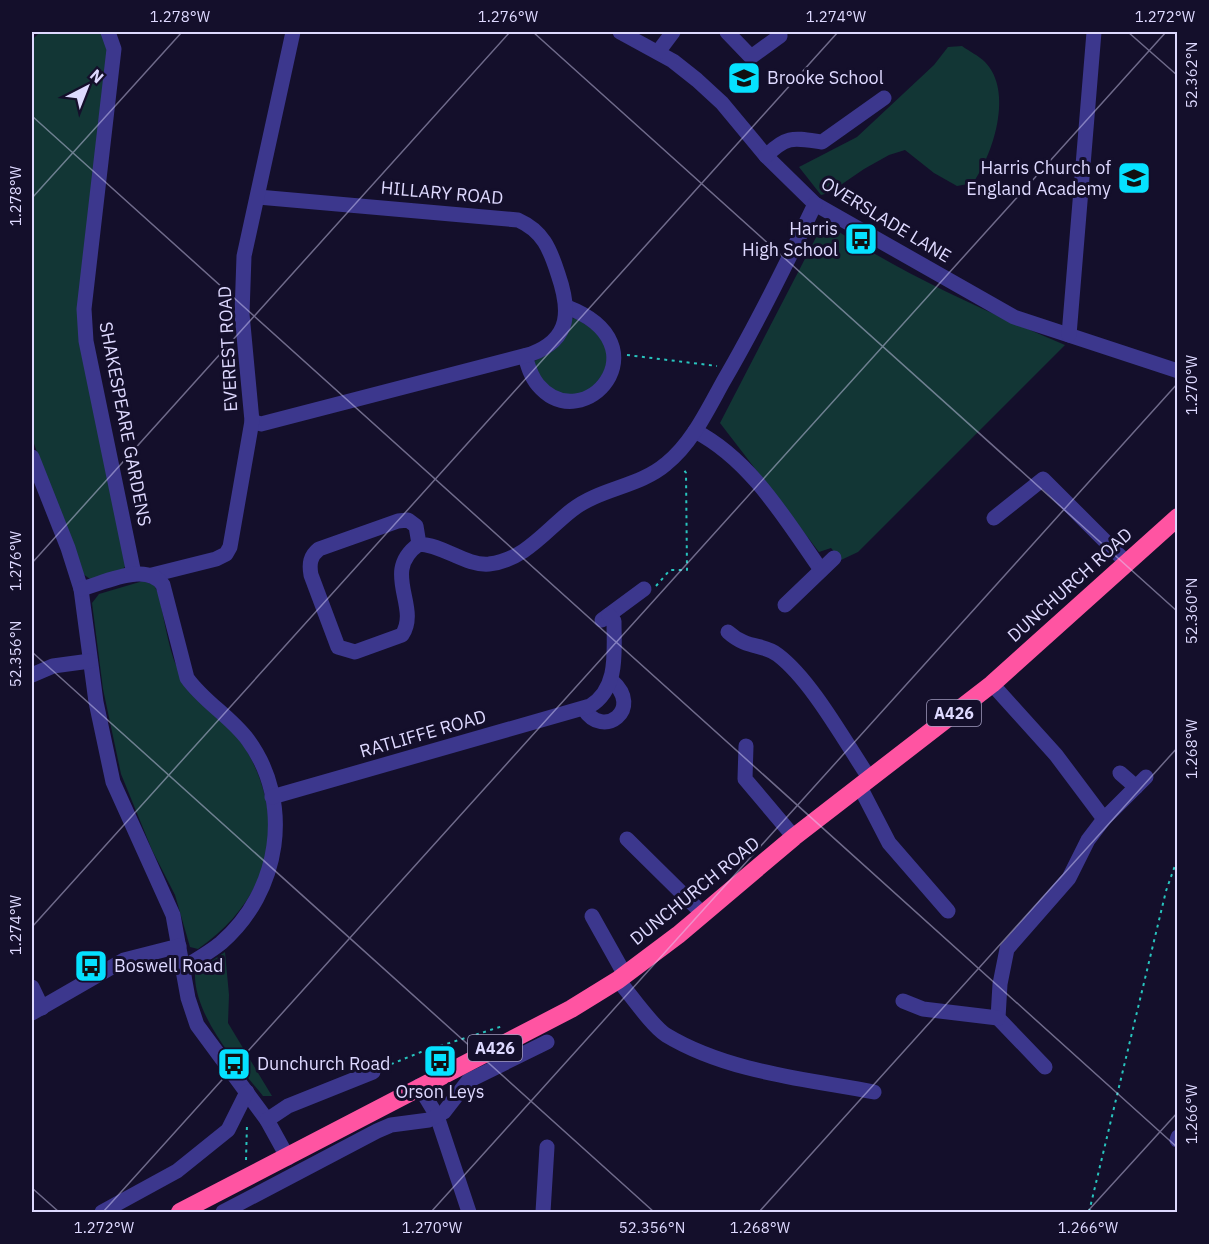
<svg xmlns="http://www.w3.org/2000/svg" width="1209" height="1244" font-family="'IBM Plex Sans',sans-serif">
<rect width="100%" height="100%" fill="#140f2b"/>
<g fill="#123635">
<path d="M40,32H102L109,53L79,324L126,565L121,572L90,579L79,571L32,438V75L34,38Z"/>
<path d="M962,46C969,51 979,56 985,62C1014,92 993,154 973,183L957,186L934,173L905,150L889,155L864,169L829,193L821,195L799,167L857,137L934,65L948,47Z"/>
<path d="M824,222C899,273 981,309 1065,345L858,552L841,560L831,548L819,552L720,423Z"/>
<path d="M575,318C598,332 606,337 609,366L588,393C555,397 547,393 533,362C553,352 561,338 570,319Z"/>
<path d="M143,581L154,585L159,595C163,613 170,658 179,670C194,693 218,709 234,731C291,810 277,894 198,949L190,947L175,895L152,850L121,774L103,689L92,603L99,594Z"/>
<path d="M225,952L229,995L228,1023L272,1096H263C237,1064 193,1015 195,972Z"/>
</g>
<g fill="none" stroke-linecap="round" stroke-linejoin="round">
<g stroke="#28c4be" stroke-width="2" stroke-dasharray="3 4.5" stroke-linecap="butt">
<path d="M627,355L717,366"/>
<path d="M656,586L670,570H687L686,473L683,468"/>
<path d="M384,1067L421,1052L503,1026"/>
<path d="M246,1160L247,1124"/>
<path d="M1089,1212L1166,891L1178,857"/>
</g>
<g stroke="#3c378d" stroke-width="15">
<path d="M108,32L114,49L84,309L86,341L134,574"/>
<path d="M620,32L673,61L697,80L722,103L766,156L815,204L1014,317L1178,371"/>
<path d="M727,32L751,57L780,36"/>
<path d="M658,52L673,32"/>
<path d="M766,156C787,135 794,138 822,142L884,98"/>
<path d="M1069,335L1094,32"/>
<path d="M525,356C528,366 531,377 538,385C584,439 666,345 567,307"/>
<path d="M252,421L261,424L531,354C572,339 570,309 558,274C550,249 543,231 518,220L258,197"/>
<path d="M695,431C751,460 786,520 821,570"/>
<path d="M32,457L68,548L81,589L96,702L113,782L173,915L188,998L197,1025L267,1120L288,1158"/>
<path d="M994,518L1043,479L1126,562"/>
<path d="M419,544L416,526L408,520L398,521L319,549C310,556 309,564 311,575L338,647L355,652L402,635C421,606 380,572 419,544C443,545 466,566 489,564C525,560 546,530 572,510C600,488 639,487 666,464C692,443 707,411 723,382C757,324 786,265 815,204"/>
<path d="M152,575L216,559L226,554L230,547L252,421L242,314L244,256L293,32"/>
<path d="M81,589C104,583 147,561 163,585L187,678C204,702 230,716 248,740C294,803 280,892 221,943C210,952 196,960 183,968"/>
<path d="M785,605L834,558"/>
<path d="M602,620L644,589"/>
<path d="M728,632C748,650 763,643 778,655C812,681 845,742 870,779"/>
<path d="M32,675L53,666L90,661"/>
<path d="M992,684L1056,755L1104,819L1088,840L1069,878L1007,949L1000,984L998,1018L1045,1067"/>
<path d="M584,709C603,740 644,709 612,681"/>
<path d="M746,746L745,779L794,837"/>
<path d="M1120,773L1136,787"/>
<path d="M860,787L889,843L948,911"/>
<path d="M272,797L590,706C619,688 614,652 614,621L609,615"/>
<path d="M1104,819L1146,777"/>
<path d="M627,839L703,914"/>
<path d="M592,916L625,975"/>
<path d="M618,980C631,995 651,1025 666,1035C727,1072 806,1079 874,1092"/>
<path d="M32,987L42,1008"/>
<path d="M903,1001L923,1009L998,1018"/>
<path d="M32,1013L124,960L179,946"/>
<path d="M419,1086L437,1116L469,1212"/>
<path d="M267,1120L288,1106L373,1072"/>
<path d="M1177,1140L1178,1137"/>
<path d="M102,1212L177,1171L228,1130L247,1092"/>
<path d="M223,1212L377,1131L391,1125L429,1120L444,1112L468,1081L547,1042"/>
<path d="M543,1212L547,1147"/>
</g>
<path stroke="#ff54a2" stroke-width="18" d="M180,1212L571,1009L618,980L678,935L794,837L992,684L1178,517"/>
</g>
<path fill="none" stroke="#ded9ff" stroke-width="1.5" stroke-opacity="0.45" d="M533,32L1178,612M1128,32L1178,76M32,116L1178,1148M32,198L182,32M32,563L510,32M32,652L654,1212M32,927L838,32M32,1188L59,1212M103,1212L1166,32M431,1212L1178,383M759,1212L1178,747M1087,1212L1178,1112"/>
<defs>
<symbol id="school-square" viewBox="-11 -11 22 22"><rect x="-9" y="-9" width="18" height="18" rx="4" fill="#05e1ff" stroke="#140f2b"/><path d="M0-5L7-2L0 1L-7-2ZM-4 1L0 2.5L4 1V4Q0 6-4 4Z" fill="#111"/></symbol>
<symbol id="bus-square" viewBox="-11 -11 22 22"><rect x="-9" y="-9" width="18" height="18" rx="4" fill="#05e1ff" stroke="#140f2b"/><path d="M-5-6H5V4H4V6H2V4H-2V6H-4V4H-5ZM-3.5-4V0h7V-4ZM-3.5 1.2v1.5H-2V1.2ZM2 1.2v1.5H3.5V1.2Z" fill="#111"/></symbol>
</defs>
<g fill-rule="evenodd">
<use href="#school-square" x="725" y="59" width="38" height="38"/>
<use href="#school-square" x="1115" y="159" width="38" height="38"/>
<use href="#bus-square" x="842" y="220" width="38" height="38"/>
<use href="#bus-square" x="72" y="947" width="38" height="38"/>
<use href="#bus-square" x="421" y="1042" width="38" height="38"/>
<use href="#bus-square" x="215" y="1045" width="38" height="38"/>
</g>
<g text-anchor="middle" stroke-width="6" stroke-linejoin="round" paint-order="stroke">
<g fill="#140f2b" stroke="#a19cbf" stroke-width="1.5">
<rect x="927" y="700" width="54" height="26" rx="4.5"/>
<rect x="468" y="1035" width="54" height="26" rx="4.5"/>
</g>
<g font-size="16" font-weight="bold" fill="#ded9ff">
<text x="954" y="719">A426</text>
<text x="495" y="1054">A426</text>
</g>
<g font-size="18" fill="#ded9ff" stroke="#140f2b" text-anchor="start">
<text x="767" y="84">Brooke School</text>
<text x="1111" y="174" text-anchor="end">Harris Church of<tspan x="1111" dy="21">England Academy</tspan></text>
<text x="838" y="235" text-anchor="end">Harris<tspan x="838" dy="21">High School</tspan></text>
<text x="114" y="972">Boswell Road</text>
<text x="257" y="1070">Dunchurch Road</text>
<text x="440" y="1098" text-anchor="middle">Orson Leys</text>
</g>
<g font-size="18" fill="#ded9ff" stroke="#140f2b">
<text transform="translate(442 193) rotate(5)" y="6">HILLARY ROAD</text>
<text transform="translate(886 220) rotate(31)" y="6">OVERSLADE LANE</text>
<text transform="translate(228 349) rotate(-93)" y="6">EVEREST ROAD</text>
<text transform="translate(125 424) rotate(79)" y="6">SHAKESPEARE GARDENS</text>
<text transform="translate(1070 585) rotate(-42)" y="6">DUNCHURCH ROAD</text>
<text transform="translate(423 734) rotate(-16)" y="6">RATLIFFE ROAD</text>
<text transform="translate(695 891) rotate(-39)" y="6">DUNCHURCH ROAD</text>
</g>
</g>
<rect width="1209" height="1244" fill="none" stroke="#140f2b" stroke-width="66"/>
<g transform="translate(87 87) rotate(42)" stroke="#140f2b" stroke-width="4.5" paint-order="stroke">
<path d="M0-4.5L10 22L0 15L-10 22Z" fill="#ded9ff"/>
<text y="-9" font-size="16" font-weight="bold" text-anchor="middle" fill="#ded9ff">N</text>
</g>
<rect x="33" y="33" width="1143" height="1178" fill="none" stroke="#ded9ff" stroke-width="2"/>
<g font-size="15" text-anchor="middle" fill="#ded9ff">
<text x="180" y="22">1.278°W</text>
<text x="508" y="22">1.276°W</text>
<text x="836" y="22">1.274°W</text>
<text x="1165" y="22">1.272°W</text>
<text transform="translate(1192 75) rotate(-90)" y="5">52.362°N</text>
<text transform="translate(16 196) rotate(-90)" y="5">1.278°W</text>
<text transform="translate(1192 385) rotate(-90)" y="5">1.270°W</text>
<text transform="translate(16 561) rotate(-90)" y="5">1.276°W</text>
<text transform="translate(1192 611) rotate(-90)" y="5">52.360°N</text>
<text transform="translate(16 654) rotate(-90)" y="5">52.356°N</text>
<text transform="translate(1192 749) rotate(-90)" y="5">1.268°W</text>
<text transform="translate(16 925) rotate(-90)" y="5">1.274°W</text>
<text transform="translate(1192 1114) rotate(-90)" y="5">1.266°W</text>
<text x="104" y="1233">1.272°W</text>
<text x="432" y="1233">1.270°W</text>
<text x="652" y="1233">52.356°N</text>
<text x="760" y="1233">1.268°W</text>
<text x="1088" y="1233">1.266°W</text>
</g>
</svg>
